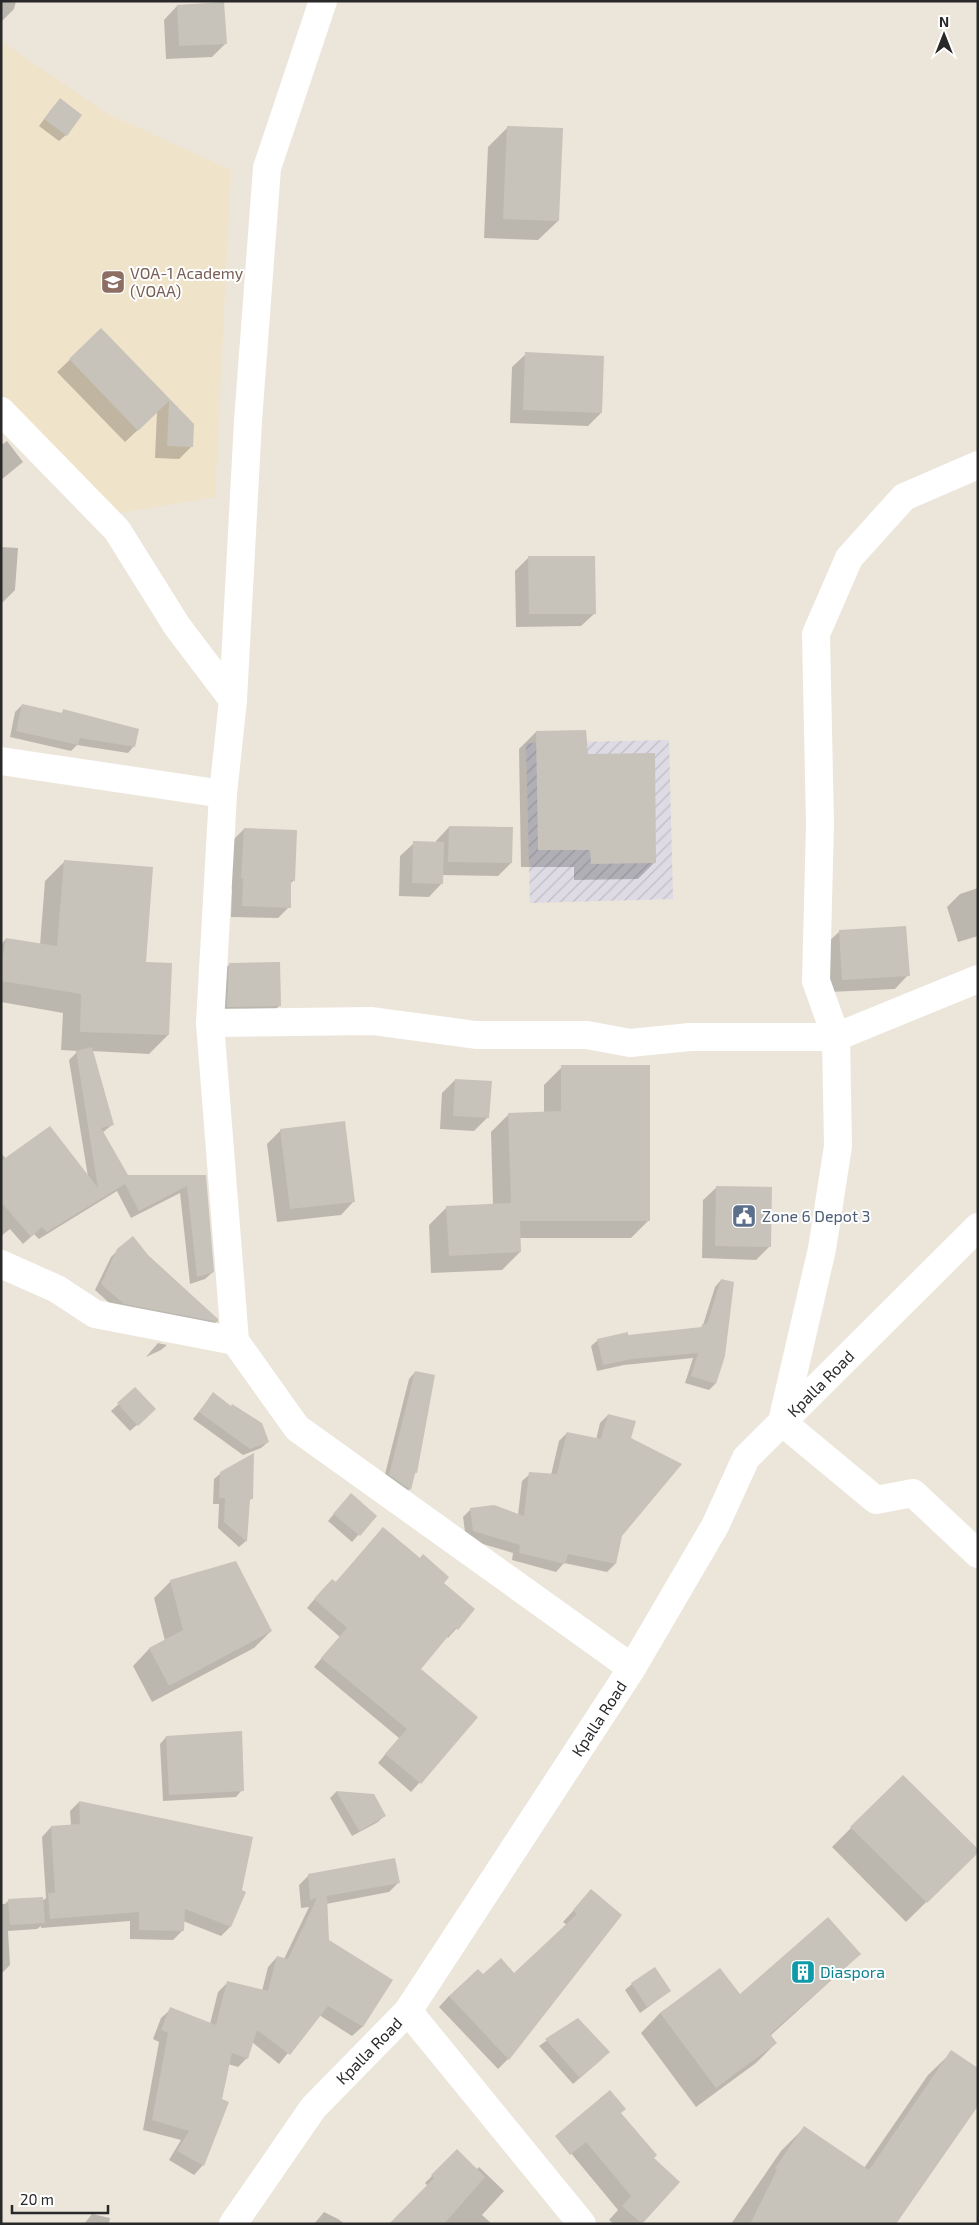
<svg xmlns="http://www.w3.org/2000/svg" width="979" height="2225" font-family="'Exo 2',sans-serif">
<defs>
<pattern id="industrial-furrows" width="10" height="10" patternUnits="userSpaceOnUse" patternTransform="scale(1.25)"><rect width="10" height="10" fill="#dedbe4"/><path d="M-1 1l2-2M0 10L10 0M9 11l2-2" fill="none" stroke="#bebcc4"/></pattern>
</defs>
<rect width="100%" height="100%" fill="#ece5da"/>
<path fill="url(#industrial-furrows)" d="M669,740L673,899L530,903L526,743Z"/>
<path fill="#efe3c9" d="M1,41L106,113L231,170L215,497L118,513L1,395Z"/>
<g fill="#0003">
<path d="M1,1H16L14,9L1,22Z"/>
<path d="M177,6L226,43L212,57L166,59L164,20Z"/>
<path d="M54,106L66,135L59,141L39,126Z"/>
<path d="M507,128L558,221L538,240L484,238L488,147Z"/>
<path d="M101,330L193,424L191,447L179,459L155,458L157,412L125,442L57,372Z"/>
<path d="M526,354L601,413L588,426L510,423L512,367Z"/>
<path d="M7,441L23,462L1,480V442L3,444Z"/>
<path d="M1,547L18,548L15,590L2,603Z"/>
<path d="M528,558L595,613L581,626L516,627L515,571Z"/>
<path d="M22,705L60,714L64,711L134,746L128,753L77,745L71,751L10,737L15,712Z"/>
<path d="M536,732L586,756L655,862L638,879L574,880V867H521L519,749Z"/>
<path d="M449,827L511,863L498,876L442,875V883L429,897L399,896L400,856L414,843H436V841Z"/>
<path d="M244,829L294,880L290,884L289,907L278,918L231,917L232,889H230L233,840Z"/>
<path d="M64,862L145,963L168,1035L149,1054L92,1051L113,1124L102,1133L128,1176H205L213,1272L205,1279L190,1284L180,1193L131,1218L117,1191L39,1239L34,1234L23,1244L10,1229L1,1236V1153L6,1159L88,1177L69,1060L78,1051L61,1050L63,1013L1,1002V944L6,939L40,945L45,881Z"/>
<path d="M978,888V936L958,942L947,907L960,894Z"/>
<path d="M840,931L908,975L895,989L829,992L826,944Z"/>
<path d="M230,964L279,1006L266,1019L214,1020L216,977Z"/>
<path d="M562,1067L649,1220L631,1238H519L520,1252L502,1270L431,1273L429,1225L447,1207L493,1205L491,1132L509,1114L544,1113V1085Z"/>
<path d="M455,1080L488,1117L474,1131L440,1129L442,1093Z"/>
<path d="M281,1130L354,1201L341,1215L277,1222L267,1144Z"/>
<path d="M717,1187L770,1246L756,1260L702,1258L703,1200Z"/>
<path d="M118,1250L147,1256L217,1321L210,1328L117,1310L95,1290L111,1257Z"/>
<path d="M721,1280L715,1384L709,1390L685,1383L693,1358L624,1365L597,1371L591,1346L598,1340L700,1328L703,1325L715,1287Z"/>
<path d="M158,1343L167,1345L161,1350L146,1357Z"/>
<path d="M415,1372V1473L409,1490L403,1496L383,1482L409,1379Z"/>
<path d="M135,1389L147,1416L130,1431L111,1411Z"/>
<path d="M213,1394L268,1442L261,1448L243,1455L193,1419Z"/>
<path d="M608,1415L630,1439L621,1536L615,1564L607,1572L564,1563L556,1572L512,1560L513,1553L466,1539L463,1517L471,1509L518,1515L522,1481L530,1474L551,1475L559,1441L567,1433L596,1440L600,1423Z"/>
<path d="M221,1473L252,1498L248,1502L246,1541L239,1547L218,1528L219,1504H213L214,1479Z"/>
<path d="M344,1502L375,1516L352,1542L328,1521Z"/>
<path d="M383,1529L473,1610L448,1638L447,1636L419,1669L477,1718L411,1792L378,1763L399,1738L314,1667L340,1637L307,1608L323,1589L335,1583Z"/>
<path d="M171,1581L271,1631L254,1648L152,1702L133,1666L149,1649L165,1641L154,1598Z"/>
<path d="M166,1737L242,1790L236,1797L163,1801L160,1744Z"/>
<path d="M903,1776L978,1851L906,1922L832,1847Z"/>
<path d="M336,1792L373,1795L384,1816L378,1822L352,1836L330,1798Z"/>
<path d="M79,1802L251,1838L230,1927L221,1936L183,1921L182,1931L173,1940L130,1939V1921L41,1928V1926L37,1929L8,1931L10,1965L1,1974V1904H5L9,1900L42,1901L46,1898L42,1837L51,1827L71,1826L70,1811Z"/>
<path d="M309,1875L399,1882L389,1892L326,1904L328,1940L391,1981L362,2027L352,2036L319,2015L279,2064L252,2042L247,2058L238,2067L228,2064L203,2165L194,2175L169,2160L181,2140L143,2130L159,2042L153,2039L161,2018L171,2009L210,2024L218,1992L227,1983L262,1991L268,1967L277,1957L284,1959L309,1907L301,1908L299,1885Z"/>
<path d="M591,1891L508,2059L498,2069L439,2007L449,1996L483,1976L514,1975L567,1925L563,1922Z"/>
<path d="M860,1954L770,2036L776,2043L756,2063L696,2107L641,2033L660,2013L720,1970L740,1996Z"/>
<path d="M632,1984L670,1991L640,2013L625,1990Z"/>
<path d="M577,2019L602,2059L573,2084L539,2046Z"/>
<path d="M952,2052L978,2070L816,2224H731L781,2151L804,2128L864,2168L928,2075Z"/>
<path d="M604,2095L656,2155L653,2158L678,2182L640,2224H614L609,2220L618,2210L570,2152L591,2108Z"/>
<path d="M457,2151L476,2170L479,2167L504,2191L482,2215L492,2224H391L428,2186L425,2183Z"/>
<path d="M324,2212L338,2219L345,2224H314Z"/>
<path d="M92,2214L110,2218L109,2224H84Z"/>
</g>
<g fill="#c7c2ba">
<path d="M224,2L227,44L179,46L177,5Z"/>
<path d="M60,98L82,115L67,136L44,119Z"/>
<path d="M507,126L563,128L559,221L503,219Z"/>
<path d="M101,328L194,424L193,447L167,446L169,401L138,431L69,359Z"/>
<path d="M525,352L604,356L602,413L523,410Z"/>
<path d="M528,556H595L596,614H529Z"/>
<path d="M22,704L62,713L63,709L139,729L135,747L80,738L78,745L16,731Z"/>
<path d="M586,730L588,754L655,753L656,863L591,864L590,850H538L536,731Z"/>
<path d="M449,826L513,827L512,863L448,862Z"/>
<path d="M244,828L297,830L295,881L291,880V908L242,906L243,879L241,878Z"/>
<path d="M413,841L444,842L443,884L412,883Z"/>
<path d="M64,860L153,867L146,962L172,963L169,1035L80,1032L81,994L1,981V965L6,938L57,946Z"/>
<path d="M906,926L910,976L842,980L839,930Z"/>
<path d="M280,962L281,1006L227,1007L229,963Z"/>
<path d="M92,1047L114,1125L101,1128L128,1175H206L214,1272L197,1277L187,1186L139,1211L125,1184L47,1232L42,1227L31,1237L1,1202V1161L50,1126L98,1188L76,1051Z"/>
<path d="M561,1065H650V1221H520L521,1252L449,1256L446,1206L511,1203L508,1113L561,1111Z"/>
<path d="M455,1079L492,1081L489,1118L453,1116Z"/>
<path d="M345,1121L355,1202L290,1209L280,1129Z"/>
<path d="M716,1186L772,1187L771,1247L715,1246Z"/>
<path d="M133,1236L148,1255L218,1319V1322L124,1304L101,1284L117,1249Z"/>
<path d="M721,1279L734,1282L725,1356L716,1384L691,1376L698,1353L632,1359L603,1365L597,1339L628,1332V1335L702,1327V1324H707Z"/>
<path d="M415,1371L435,1375L417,1473H415L411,1490L389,1475Z"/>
<path d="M135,1387L156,1409L138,1426L117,1403Z"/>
<path d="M213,1392L231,1406L232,1404L262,1423L269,1442L250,1449L199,1412Z"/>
<path d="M608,1414L636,1421L631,1438L682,1464L622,1536L616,1564L568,1554L565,1564L519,1553L520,1545L473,1531L470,1508L494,1505L524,1516L529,1472L557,1474L567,1432L601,1439Z"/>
<path d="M254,1453L253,1499H250L247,1542L224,1522L225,1498H219L220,1472Z"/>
<path d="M351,1493L377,1516L360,1536L333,1514Z"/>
<path d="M383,1527L420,1558L423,1554L449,1577L444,1583L475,1609L458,1630L455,1628L421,1669L478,1717L421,1784L385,1754L407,1729L321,1658L347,1628L314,1599L332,1579L336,1582Z"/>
<path d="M236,1561L272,1631L169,1686L149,1648L183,1630L170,1580Z"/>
<path d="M242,1731L244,1791L169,1795L166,1736Z"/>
<path d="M903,1775L978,1849V1853L927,1903L850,1827Z"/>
<path d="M336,1791L374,1794L386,1816L359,1831Z"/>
<path d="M79,1801L253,1837L242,1890L246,1892L231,1927L185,1909L184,1931L139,1930V1912L50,1919L48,1893H55L51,1826L80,1824Z"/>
<path d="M395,1858L400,1883L327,1896L329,1940L393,1980L363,2027L328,2006L290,2055L257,2030L248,2059L232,2053L222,2099L229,2102L204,2166L177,2151L189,2131L152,2120L168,2033L161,2030L170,2007L216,2025L227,1981L268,1991L277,1956L288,1959L317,1898L310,1900L308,1874Z"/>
<path d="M591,1889L622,1915L509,2060L449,1996L478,1969L483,1974L501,1958L514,1973L577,1914L573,1910Z"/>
<path d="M43,1897L45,1923L10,1925L8,1899Z"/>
<path d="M828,1917L861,1954L770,2034L777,2043L716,2088L660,2013L720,1968L740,1994Z"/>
<path d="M655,1967L671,1991L647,2007L631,1983Z"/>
<path d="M578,2018L610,2052L580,2078L545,2039Z"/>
<path d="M951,2050L978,2068V2106L896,2224H750L777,2170L775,2168L804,2126L869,2170Z"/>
<path d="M610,2090L626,2109L621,2113L657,2155L654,2158L680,2182L642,2224L622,2206L631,2196L586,2142L570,2155L555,2136Z"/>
<path d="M457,2149L485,2177L444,2224H389L434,2178L431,2175Z"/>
</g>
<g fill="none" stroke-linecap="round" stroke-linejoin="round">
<g stroke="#fff" stroke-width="28">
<path d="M323,1L267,168L248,421L233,700L223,794L210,1023L235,1341L297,1428L632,1668"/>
<path d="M1,411L117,530L177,626L233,700"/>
<path d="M978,465L904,497L849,558L816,634L820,824L816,981L836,1037L838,1146L822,1249L782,1422L876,1500L913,1493L978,1554"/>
<path d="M1,761L223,794"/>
<path d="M210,1023L372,1021L476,1035H587L630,1043L690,1037H836L978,979"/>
<path d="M1,1264L57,1289L95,1314L235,1341"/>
<path d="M408,2011L582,2224"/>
</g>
<path stroke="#fff" stroke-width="28" id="s1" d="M233,2224L313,2108L408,2011L632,1668L715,1526L746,1458L978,1227"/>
</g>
<defs>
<symbol id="school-square" viewBox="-11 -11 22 22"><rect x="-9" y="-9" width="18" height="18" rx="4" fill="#8d6e63" stroke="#fff"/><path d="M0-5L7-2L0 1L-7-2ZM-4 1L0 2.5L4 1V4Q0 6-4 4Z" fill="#fff"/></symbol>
<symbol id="civic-square" viewBox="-11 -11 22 22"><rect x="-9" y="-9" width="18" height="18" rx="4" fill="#5c6f8a" stroke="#fff"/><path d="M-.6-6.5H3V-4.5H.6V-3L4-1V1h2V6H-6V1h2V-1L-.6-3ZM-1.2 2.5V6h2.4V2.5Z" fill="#fff"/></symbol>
<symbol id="building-square" viewBox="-11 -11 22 22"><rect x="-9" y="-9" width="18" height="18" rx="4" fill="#0f9aa8" stroke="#fff"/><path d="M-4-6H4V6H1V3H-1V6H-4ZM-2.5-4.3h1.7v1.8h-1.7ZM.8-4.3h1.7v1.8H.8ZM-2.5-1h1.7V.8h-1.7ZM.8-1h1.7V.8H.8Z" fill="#fff"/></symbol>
</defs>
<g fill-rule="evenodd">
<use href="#school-square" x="99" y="268" width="28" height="28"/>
<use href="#civic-square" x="730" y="1202" width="28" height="28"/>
<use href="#building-square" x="789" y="1958" width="28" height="28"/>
</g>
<g text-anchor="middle" stroke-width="4" stroke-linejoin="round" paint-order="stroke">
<g font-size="16" fill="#785e54" stroke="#fff" text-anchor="start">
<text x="130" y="279">VOA-1 Academy<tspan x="130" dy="18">(VOAA)</tspan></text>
</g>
<g font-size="16" fill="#4e5e75" stroke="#fff" text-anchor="start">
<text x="762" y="1222">Zone 6 Depot 3</text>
</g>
<g font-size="16" fill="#292929" stroke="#fff">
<text dy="6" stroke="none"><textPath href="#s1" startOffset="1031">Kpalla Road</textPath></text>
<text dy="6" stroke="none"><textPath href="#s1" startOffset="626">Kpalla Road</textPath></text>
<text dy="6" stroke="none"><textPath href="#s1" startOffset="221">Kpalla Road</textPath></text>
</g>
<g font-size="16" fill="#0d838f" stroke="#fff" text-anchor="start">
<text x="820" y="1978">Diaspora</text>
</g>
</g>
<rect width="979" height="2225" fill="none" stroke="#292929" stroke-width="5"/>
<g transform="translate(944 35)" stroke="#ffffff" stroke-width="4" paint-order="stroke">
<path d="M0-4L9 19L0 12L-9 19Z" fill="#292929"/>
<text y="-8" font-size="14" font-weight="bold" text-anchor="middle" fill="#292929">N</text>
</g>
<path d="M12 2205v8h96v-8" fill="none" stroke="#292929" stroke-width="2.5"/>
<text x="20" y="2205" font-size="15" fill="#292929" stroke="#ffffff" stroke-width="4" paint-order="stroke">20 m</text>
</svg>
